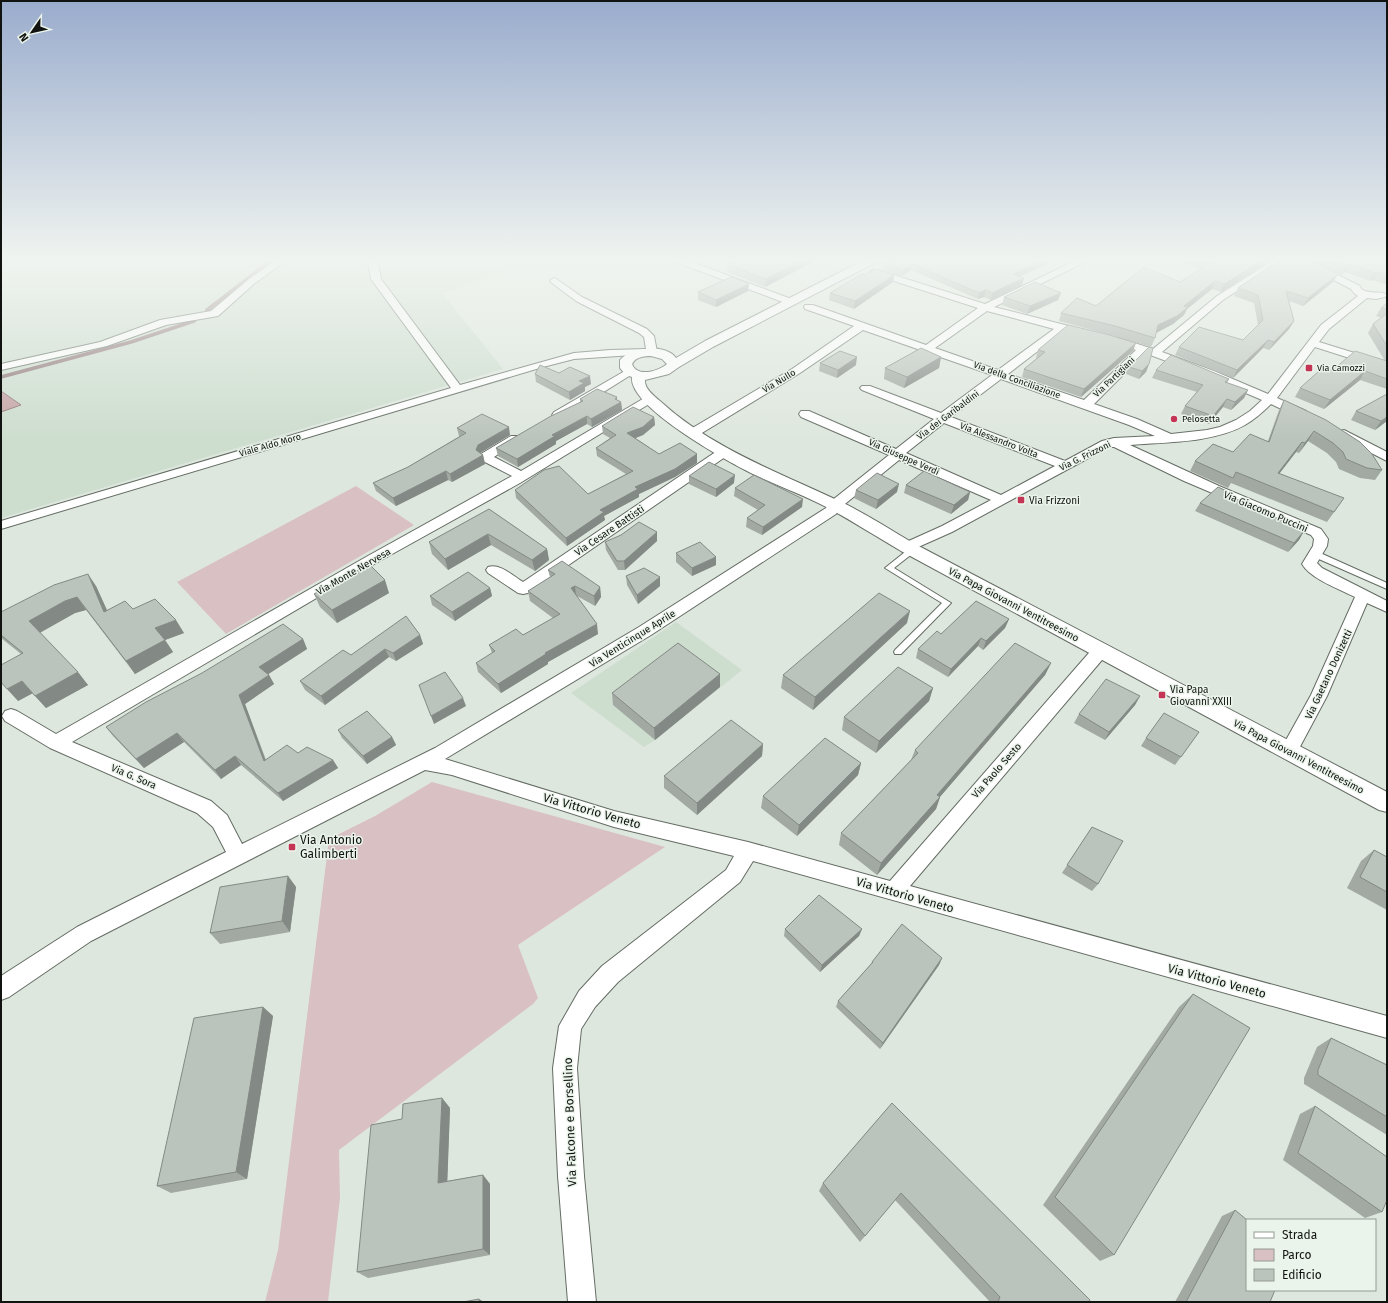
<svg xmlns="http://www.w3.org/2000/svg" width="1388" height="1303" font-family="'Fira Sans',sans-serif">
<rect width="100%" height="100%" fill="#dee7de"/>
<g fill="#cdddce">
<path d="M1,258H548L442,293L503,369L1,518Z"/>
<path d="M676,622L742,670L655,740L644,747L571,693Z"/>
</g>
<g fill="#d9c1c3">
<path d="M356,486L414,525L226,634L177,582Z"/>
<path d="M432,782L665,847L518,945L538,998L533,1004L339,1150L340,1198L328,1302H265L278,1250L329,839L375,816Z"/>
</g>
<path fill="#c5a1a4" stroke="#8f7678" d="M1,391L21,405L1,412Z"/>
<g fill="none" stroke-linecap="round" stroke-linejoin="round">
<g stroke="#8f7678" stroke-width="3.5">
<path d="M207,310L274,258"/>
<path d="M1,377L131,342L194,321"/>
</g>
<defs>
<g id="service">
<path d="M910,548H916L917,550L894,568L951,603L901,654H895L894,652L895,650L942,603L885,568Z"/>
<path d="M1312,552H1318L1387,583V589L1312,556L1311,554Z"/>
</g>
<g id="minor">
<path d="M279,258H290L255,283L218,316L166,325L107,346L1,370V364L100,342L160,320L211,311L249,279Z"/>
<path d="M367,258H377L381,279L460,385L574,353L610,350L646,349L644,337L639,333L576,301L552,283L550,281L552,279L555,278L582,297L647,329L654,336L657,352L652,355L648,354L574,359L543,367L1,529V521L451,388L371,279Z"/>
<path d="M668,258H681L794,300L796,302L791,305L788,304L670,260Z"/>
<path d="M1081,258H1093L994,307L1073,327L1074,329L1073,331H1064L1008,374L1084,400L1136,350L1111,342L1110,340L1111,338H1119L1153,349L1217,296L1277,258H1288L1223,300L1162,352L1214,371L1268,394L1321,325L1358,296L1354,293L1351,289L1291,258H1303L1360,286L1361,289C1370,295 1382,290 1387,295L1385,297L1376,299L1367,298L1329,329L1319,342L1387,363V370L1315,347L1277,398L1306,411L1308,414L1306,417H1298L1271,404C1263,412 1255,419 1245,425C1213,443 1166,442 1130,445L1219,486L1321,529L1328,539L1327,546L1317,563L1322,568L1387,601V612L1367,603L1327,696L1295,756L1289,758L1283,756L1280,751L1311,695L1355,597C1339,589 1311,579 1302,564L1313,546L1314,539L1311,535L1184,481L1114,447H1109L952,532L907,552L902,550L900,547L902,544L942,526L991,500L899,460L840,508L836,514L651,635L445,759L614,811L748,842L890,881L1095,646L1101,644L1107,646L1109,650L1107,654L910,886L1387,1016V1038L753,861L740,882L618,982L595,1007L581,1029L577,1068L584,1176L596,1302H568L558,1176L553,1068L559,1026L579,991L602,966L726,870L734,856L614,827L452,775L425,770L91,941L9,997L1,1000V976L77,927L226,852L213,827L197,813L50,748L5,721L2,716L5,711L11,709L17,711L56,734L366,557L512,476L481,460L479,457L481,454L511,436H519L521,439L494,457L521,471L646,397H654L656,399L654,401L520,483L376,563L72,742L211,801L227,815L242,844L435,748L639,627L826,508L830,502L889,455L801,417L799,414L801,411H809L896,449L934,419L862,390L860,388L862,386H870L941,413L992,375L863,330L800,373L697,436H689L687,433L689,430L792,369L854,326L805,309L804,307L805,305H813L926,345L978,308L872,274L870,272L872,270H878L985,304ZM987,311L1054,329L998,370L935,348ZM1145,353L1206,376L1262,400L1250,411L1236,420L1220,427L1207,430L1171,434L1137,419L1094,404ZM1001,379L1129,425L1155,436L1114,438L1102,441L1065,461L951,417ZM944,423L1055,466L1001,495L906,453Z"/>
<path d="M630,368L636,371L634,373L562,418H554L552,415L554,412Z"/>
<path d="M1344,430L1387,452V461L1340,437L1338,434L1340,431Z"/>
<path d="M724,448L728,449L730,452L728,455L528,593L523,594L518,593L488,573L486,570L488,567C500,563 513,576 523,582L720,449Z"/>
</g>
<path id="tertiary" d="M868,258H881L880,260L713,347L679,367L669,374L645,380C644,388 654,396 660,401C711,448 778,472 839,501C865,513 889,529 913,543L1387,792V812L1379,810L901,551C877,537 854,522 830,509C806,496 780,487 755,475C730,463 628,407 632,377L626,375L620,368V360C630,347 666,343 676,358L705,341ZM651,356L662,359L667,364C659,371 637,378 632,364C635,357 644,356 651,356Z"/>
</defs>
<use href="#service" stroke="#646c64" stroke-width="2"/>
<use href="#minor" stroke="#646c64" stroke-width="2"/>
<use href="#tertiary" stroke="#646c64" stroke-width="2"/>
<use href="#service" fill="#fff" fill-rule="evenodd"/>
<use href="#minor" fill="#fff" fill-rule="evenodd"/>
<use href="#tertiary" fill="#fff" fill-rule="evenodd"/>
</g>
<g fill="#a1a9a2">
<path d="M740,258H821L765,287L727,272V264L741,258Z"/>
<path d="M1171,258H1274L1221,292L1212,289L1187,309L1184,315L1173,324L1156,333L1155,338L1151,347L1111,335L1059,321L1061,313L1096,306L1180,282L1201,269Z"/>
<path d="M1283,258H1387V285L1373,280L1370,281L1345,272L1341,275L1328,268L1338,274L1333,282L1303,306L1289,301L1294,321L1289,329L1269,350L1263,348L1233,378L1175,355L1179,347L1243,340L1258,325L1254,303L1234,296L1238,288Z"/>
<path d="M1049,261L1048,264L1020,276L1024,278L1022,285L991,300L984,297L978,299L911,270L902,276L884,270L885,264Z"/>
<path d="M865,275H894L893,282L854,309L829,300L830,293Z"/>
<path d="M748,291L716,307L698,300V292Z"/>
<path d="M1004,297L1058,300L1027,314L1002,305Z"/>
<path d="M1387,303V389L1360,380L1324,409L1295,397L1300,388L1333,370L1385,361L1368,333L1373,324L1382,318L1376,316L1381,308Z"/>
<path d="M1038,350L1133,351L1081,397L1022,377L1024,369L1037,358H1036Z"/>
<path d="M941,357L939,368L904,388L884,379L885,368Z"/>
<path d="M820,363L856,365L837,378L819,371Z"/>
<path d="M1149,364L1146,372L1139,379L1126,374L1129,367Z"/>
<path d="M1156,370L1229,379L1227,383L1248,390L1244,398L1231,410L1223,407L1209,424L1181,414L1185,406L1197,392L1152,378Z"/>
<path d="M559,373L591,384L585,387V391L570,400L536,382L535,374Z"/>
<path d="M1387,394V421L1375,430L1351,420L1356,411Z"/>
<path d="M617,397V400L621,402L622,410L592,427L587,424L556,441V444L518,467L498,456L496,448L580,402V399Z"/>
<path d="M1284,400L1382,470L1375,480L1360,478L1339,469L1336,462L1327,453L1308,441L1299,453L1296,452L1279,474L1337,508L1327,522L1231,483L1228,488L1190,471L1195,461L1233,452L1268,441L1279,410Z"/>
<path d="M654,417L655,425L643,435L635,438L659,454H697V463L675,477L639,494V497L604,516L605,520L567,546L516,498L515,490L588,494L626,474L597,456L596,448L610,438L603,434L602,426Z"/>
<path d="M457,428L510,435L480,453L483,455L485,464L452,482L448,480L396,506L376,491L373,483L408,467L460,436H459Z"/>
<path d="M689,476L734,483L716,497L689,484Z"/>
<path d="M906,485L970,492L968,500L951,514L904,493Z"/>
<path d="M735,488L802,507L762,535L746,527L747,518L758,510L734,496Z"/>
<path d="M856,490L897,492L876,509L854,498Z"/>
<path d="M1226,494L1304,531L1299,540L1288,552L1195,511L1200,503Z"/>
<path d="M489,509L547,549L549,560L535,571L491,545L448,570L432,554L429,542Z"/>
<path d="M657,541L625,570H618L606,550L605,542Z"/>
<path d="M676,553L716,557V565L692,576L676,562Z"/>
<path d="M548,570L600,587L601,597L595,606L577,596L598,634L548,662V664L501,693L478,672L476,663L492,653L489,645L523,635L553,618L530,601L528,591L550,577Z"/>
<path d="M626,576L660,586L638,604L627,585Z"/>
<path d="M96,586L107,610L133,609L184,633L165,640L173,652L135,674L86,610L75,613L40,633L88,685L46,708L33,693L18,701L21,654L1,638V612Z"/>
<path d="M490,588L492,596L455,621L432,605L430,596Z"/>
<path d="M389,593L337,623L320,607L314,594Z"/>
<path d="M1009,619L1005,628L983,650L978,646L948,677L916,658L918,649L941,634Z"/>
<path d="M907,623L813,710L781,688L783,675Z"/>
<path d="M420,635L423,644L396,661L389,657L325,705L305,690L300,681L351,655Z"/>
<path d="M303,639L307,649L267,674L269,675L274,684L245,704L266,760L298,753L333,760L338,768L283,801L241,765L221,779L184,742L144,768L113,736L106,727Z"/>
<path d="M1051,663L1045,675L940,797L936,809L877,875L839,845L841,833L911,760L915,750Z"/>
<path d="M720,674V687L655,740L613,705L612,693Z"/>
<path d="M933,688L929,701L876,753L842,730L844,717Z"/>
<path d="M1140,696L1135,705L1105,740L1074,723L1079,714Z"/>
<path d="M338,730L392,737L396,745L367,764L342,738Z"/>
<path d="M1199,732L1175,765L1141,746L1146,738Z"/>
<path d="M763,744L762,756L697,815L664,788V776Z"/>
<path d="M861,763L858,775L797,836L761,808L763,796Z"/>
<path d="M1092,827L1098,884L1092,891L1062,873Z"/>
<path d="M1374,850L1387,857V910L1347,888L1361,861Z"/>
<path d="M288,876L296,887L290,932L220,944L210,933Z"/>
<path d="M785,929H862L859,936L820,972L784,936Z"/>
<path d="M942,958L939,965L880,1049L836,1007L838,1001L870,965L872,962Z"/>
<path d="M1193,994L1114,1255L1100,1261L1043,1205L1179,1007Z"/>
<path d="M263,1007L273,1016L247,1179L171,1193L157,1186Z"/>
<path d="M1331,1038L1387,1065V1135L1304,1084V1078L1317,1047Z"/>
<path d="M442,1098L450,1108L447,1181L483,1175L490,1184V1255L368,1278L357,1272Z"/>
<path d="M892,1103L1089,1302H990L895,1200L860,1242L819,1191L823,1183Z"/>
<path d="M1315,1106L1382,1212L1365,1218L1283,1160L1300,1114Z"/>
<path d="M1235,1210L1270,1302H1175L1222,1216Z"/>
</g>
<g fill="#838984">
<path d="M807,258H821L765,287L766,279Z"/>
<path d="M1046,258H1056L1049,261L1048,264L1011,280L1013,274Z"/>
<path d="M1266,258H1274L1221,292L1224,284Z"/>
<path d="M912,264L911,270L902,276L903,270Z"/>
<path d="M1350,264L1345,272L1341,275L1346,267Z"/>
<path d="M1378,272L1373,280L1370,281L1374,273Z"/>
<path d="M1338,274L1333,282L1303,306L1308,298Z"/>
<path d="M894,275L893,282L854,309L855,301Z"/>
<path d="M1024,278L1022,285L991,300L992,293Z"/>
<path d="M1215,281L1212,289L1187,309L1184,315L1173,324L1154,334L1158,325L1184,306Z"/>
<path d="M749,284L748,291L716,307V300Z"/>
<path d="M986,290L984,297L978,299L979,293Z"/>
<path d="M1061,293L1058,300L1027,314L1030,306Z"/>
<path d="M1294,321L1289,329L1269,350L1274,342Z"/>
<path d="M1268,340L1263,348L1233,378L1237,370Z"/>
<path d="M1136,343L1133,351L1081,397L1084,389Z"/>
<path d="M857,357L856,365L837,378L838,370Z"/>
<path d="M941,357L939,368L904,388L907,377Z"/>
<path d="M1149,364L1146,372L1139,379L1142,371Z"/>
<path d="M1365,371L1360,380L1324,409L1330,400Z"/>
<path d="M590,376L591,384L585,387V391L570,400L569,392L579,381Z"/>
<path d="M1248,390L1244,398L1231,410L1235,402Z"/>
<path d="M617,397V404L621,402L622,410L592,427L591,419Z"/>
<path d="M1227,399L1223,407L1209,424L1213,416Z"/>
<path d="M587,416V424L556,441V444L518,467L517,459L552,435Z"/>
<path d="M654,417L655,425L643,435L628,441L627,433Z"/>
<path d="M1387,417V421L1375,430L1381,421Z"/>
<path d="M509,427L510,435L480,453L476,450L478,445Z"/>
<path d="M1314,431L1308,441L1299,453L1305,443Z"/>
<path d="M1302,442L1296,452L1272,483L1278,473Z"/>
<path d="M697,454V463L675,477L639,494V497L604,516L605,520L567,546L566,538L600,510L635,487Z"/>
<path d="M483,455L485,464L452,482L450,474Z"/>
<path d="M446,471L448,480L396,506L393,498Z"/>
<path d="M735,475L734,483L716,497V489Z"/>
<path d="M899,484L897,492L876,509L878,500Z"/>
<path d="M970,492L968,500L951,514L954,505Z"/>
<path d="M803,499L802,507L762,535L763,527Z"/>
<path d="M1304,531L1299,540L1288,552L1294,543Z"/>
<path d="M657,532V541L625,570L624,561Z"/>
<path d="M488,534L491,545L448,570L445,559Z"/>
<path d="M547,549L549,560L535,571L532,560Z"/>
<path d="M716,557V565L692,576V568Z"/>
<path d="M88,574L96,586L113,624L104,612Z"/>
<path d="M660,577V586L638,604L637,595Z"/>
<path d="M385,580L389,593L337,623L332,610Z"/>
<path d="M575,586L576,595L571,588Z"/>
<path d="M600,587L601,597L595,606L594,596Z"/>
<path d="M490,588L492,596L455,621L452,612Z"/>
<path d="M77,597L86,610L75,613L39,633L29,621L65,601Z"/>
<path d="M910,611L907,623L813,710L815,697Z"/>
<path d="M1009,619L1005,628L983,650L986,641Z"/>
<path d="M176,620L184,633L165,640L173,652L135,674L126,661L155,628Z"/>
<path d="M597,624L598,634L548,662V664L501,693L498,684L545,653Z"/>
<path d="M420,635L423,644L396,661L393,653Z"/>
<path d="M981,638L978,646L948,677L951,669Z"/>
<path d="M303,639L307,649L264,677L259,667Z"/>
<path d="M385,649L389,657L325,705L321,696Z"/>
<path d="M1051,663L1045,675L938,799L940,797L936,809L877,875L881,863L937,795Z"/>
<path d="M78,672L88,685L46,708L35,696Z"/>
<path d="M720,674V687L655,740L654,728Z"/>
<path d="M269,675L274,684L245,704L269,770L264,761L239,695Z"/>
<path d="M22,681L33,693L18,701L7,689Z"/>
<path d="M933,688L929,701L876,753L879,741Z"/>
<path d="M1140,696L1135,705L1105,740L1109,732Z"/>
<path d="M463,698L466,706L434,724L431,716Z"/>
<path d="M177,733L184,742L144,768L136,759Z"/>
<path d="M392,737L396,745L367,764L363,756Z"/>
<path d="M763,744L762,756L697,815V803Z"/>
<path d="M235,756L241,765L221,779L215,770Z"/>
<path d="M333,760L338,768L283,801L278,793Z"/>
<path d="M861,763L858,775L797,836L799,825Z"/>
<path d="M288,876L296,887L290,932L282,921Z"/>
<path d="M862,929L859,936L820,972L822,965Z"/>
<path d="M942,958L939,965L880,1049L883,1043Z"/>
<path d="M263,1007L273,1016L247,1179L236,1172Z"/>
<path d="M442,1098L450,1108L447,1191L438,1183Z"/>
<path d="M483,1175L490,1184V1255L483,1249Z"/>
<path d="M479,1299L484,1302H479Z"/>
</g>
<g fill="#bbc4bc" stroke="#838984">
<path d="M743,258H807L766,279L727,264Z"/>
<path d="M896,258H1050L1013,274L1024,278L992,293L986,290L979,293L912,264L903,270L885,264Z"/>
<path d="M1196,258H1266L1224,284L1215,281L1184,306L1188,307L1177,316L1158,325L1155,338L1115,326L1061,313L1077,298L1096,306L1144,267L1180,282L1211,263Z"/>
<path d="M1283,258H1307L1338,274L1308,298L1286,291L1294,321L1274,342L1268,340L1237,370L1179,347L1199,327L1243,340L1263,320L1258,295L1238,288Z"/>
<path d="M1327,258H1387V275L1378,272L1374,273L1350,264L1346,267Z"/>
<path d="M875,269L894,275L855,301L830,293L862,274L865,275Z"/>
<path d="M731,277L749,284L716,300L698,292Z"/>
<path d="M1035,282L1061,293L1030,306L1004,297Z"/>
<path d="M1387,303V309L1381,308Z"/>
<path d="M1387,313V346L1373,324Z"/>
<path d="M1068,325L1106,334L1136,343L1084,389L1024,369L1045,352L1038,350Z"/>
<path d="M1149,347L1153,348L1149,364L1142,371L1129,367Z"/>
<path d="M921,348L941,357L907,377L885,368Z"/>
<path d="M840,351L857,357L838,370L820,363Z"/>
<path d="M1355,351L1387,361V379L1365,371L1330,400L1300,388L1319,371L1333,370Z"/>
<path d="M1171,355L1229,379L1225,382L1248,390L1235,402L1227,399L1213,416L1185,406L1203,385L1156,370Z"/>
<path d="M540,365L559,373L570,367L590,376L579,381L584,383L569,392L535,374Z"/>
<path d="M597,389L617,397L615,399L621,402L591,419L587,416L552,435L555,436L517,459L496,448L551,416L583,401L580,399Z"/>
<path d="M1387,394V417L1381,421L1356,411Z"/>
<path d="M1284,400L1326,420L1360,442L1372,454L1382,470L1367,468L1346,459L1343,452L1333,443L1314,431L1305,443L1302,442L1278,473L1344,498L1334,512L1236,472L1233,478L1195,461L1213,444L1233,452L1250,434L1269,442Z"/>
<path d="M633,407L654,417L643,427L627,433L659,454L680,443L697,454L675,469L635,487L638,489L600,510L604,512L566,538L515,490L544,470L559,466L588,494L633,471L596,448L616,435L602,426Z"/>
<path d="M482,414L509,427L478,445L476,450L483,455L450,474L446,471L393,498L373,483L408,467L466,433L457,428Z"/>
<path d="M709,462L735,475L716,489L689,476Z"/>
<path d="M924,471L970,492L954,505L906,485Z"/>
<path d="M877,473L899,484L878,500L856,490Z"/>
<path d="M754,475L803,499L763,527L747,518L765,505L735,488Z"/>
<path d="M1218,487L1227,491L1226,494L1304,531L1294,543L1200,503Z"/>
<path d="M489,509L547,549L532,560L488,534L445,559L429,542Z"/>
<path d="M639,522L657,532L624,561H617L605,542L621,535Z"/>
<path d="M700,542L716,557L692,568L676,553Z"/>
<path d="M562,561L600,587L594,596L575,586L571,588L597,624L545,653L546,654L498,684L476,663L495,651L489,645L516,629L523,635L560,614L528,591L555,574L548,570Z"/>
<path d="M369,564L385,580L332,610L314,594Z"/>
<path d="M644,568L660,577L637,595L626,576Z"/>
<path d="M468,572L490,588L452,612L430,596Z"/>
<path d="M88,574L104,612L125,601L133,609L155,599L176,620L155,628L165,640L126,661L77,597L65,601L29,621L78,672L35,696L22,681L7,689L1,682V665L23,653L1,635V612L54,585Z"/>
<path d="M879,593L910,611L815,697L783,675Z"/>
<path d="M976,601L1009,619L986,641L981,638L951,669L918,649L937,631L941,634Z"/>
<path d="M406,616L420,635L393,653L385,649L321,696L300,681L343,650L351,655Z"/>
<path d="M283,624L303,639L259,667L269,675L239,695L264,761L287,745L298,753L307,747L333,760L278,793L235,756L215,770L177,733L136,759L106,727L146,702L202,673Z"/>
<path d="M678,643L720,674L654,728L612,693Z"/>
<path d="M1015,643L1051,663L937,795L940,797L881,863L841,833L918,753L915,750Z"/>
<path d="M898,667L933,688L879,741L844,717Z"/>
<path d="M445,672L463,698L431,716L419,685Z"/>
<path d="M1106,679L1140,696L1109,732L1079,714Z"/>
<path d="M367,711L392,737L363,756L338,730Z"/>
<path d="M1164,713L1199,732L1181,757L1146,738Z"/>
<path d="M731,720L763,744L697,803L664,776Z"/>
<path d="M825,738L861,763L799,825L763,796Z"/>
<path d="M1092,827L1123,841L1098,884L1067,865Z"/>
<path d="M1374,850L1387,857V892L1360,877Z"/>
<path d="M288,876L282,921L210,933L220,887Z"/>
<path d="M819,895L862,929L822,965L785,929Z"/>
<path d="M902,924L942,958L883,1043L838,1001L873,962H872Z"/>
<path d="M1193,994L1250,1028L1114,1255L1055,1197Z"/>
<path d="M263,1007L236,1172L157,1186L194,1018Z"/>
<path d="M1331,1038L1387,1065V1117L1318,1075V1070Z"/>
<path d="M442,1098L438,1183L483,1175V1249L357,1272L371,1125L402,1119L403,1104Z"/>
<path d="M892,1103L1090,1300L1089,1302H998L1000,1297L901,1193L865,1236L823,1183Z"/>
<path d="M1315,1106L1387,1157V1200L1382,1212L1298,1153Z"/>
<path d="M1235,1210L1247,1220V1290H1275L1270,1302H1186Z"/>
<path d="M479,1299V1302H463Z"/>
</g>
<linearGradient id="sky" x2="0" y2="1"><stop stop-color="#9aaccd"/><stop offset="0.59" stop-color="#f0f4f0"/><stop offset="1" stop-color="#f0f4f0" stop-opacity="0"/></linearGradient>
<rect width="1388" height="440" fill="url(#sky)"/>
<g fill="#c43455" stroke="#ebf4eb" stroke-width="1.5">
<rect x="1305" y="364" width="8" height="8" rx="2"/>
<circle cx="1174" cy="419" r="4"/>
<rect x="1017" y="496" width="8" height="8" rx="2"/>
<rect x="1158" y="691" width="8" height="8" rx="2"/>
<rect x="288" y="843" width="8" height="8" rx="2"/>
</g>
<g text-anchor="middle" stroke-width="3" stroke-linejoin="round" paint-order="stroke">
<g font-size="9" fill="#101310" stroke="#ebf4eb" text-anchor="start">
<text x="1317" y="371">Via Camozzi</text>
<text x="1182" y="422">Pelosetta</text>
</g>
<g font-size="9" fill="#101310" stroke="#ebf4eb">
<text transform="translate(1114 377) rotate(-44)" y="3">Via Partigiani</text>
<text transform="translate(1017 380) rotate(20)" y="3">Via della Conciliazione</text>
<text transform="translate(779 381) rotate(-31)" y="3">Via Nullo</text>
<text transform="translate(948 415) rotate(-37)" y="3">Via dei Garibaldini</text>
<text transform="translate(999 440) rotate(21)" y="3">Via Alessandro Volta</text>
<text transform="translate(270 445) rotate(-16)" y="3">Viale Aldo Moro</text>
<text transform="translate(1085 456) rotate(-26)" y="3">Via G. Frizzoni</text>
<text transform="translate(904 457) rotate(24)" y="3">Via Giuseppe Verdi</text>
</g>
<g font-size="10" fill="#101310" stroke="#ebf4eb" text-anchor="start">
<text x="1029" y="504">Via Frizzoni</text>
<text x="1170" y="693">Via Papa<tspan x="1170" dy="12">Giovanni XXIII</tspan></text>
</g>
<g font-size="10" fill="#101310" stroke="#ebf4eb">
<text transform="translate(1266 511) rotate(23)" y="4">Via Giacomo Puccini</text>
<text transform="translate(609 530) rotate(-34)" y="4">Via Cesare Battisti</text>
<text transform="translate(353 571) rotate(-30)" y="4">Via Monte Nervesa</text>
<text transform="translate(1014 604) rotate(28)" y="4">Via Papa Giovanni Ventitreesimo</text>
<text transform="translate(632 638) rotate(-32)" y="4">Via Venticinque Aprile</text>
<text transform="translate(1328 674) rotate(-65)" y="4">Via Gaetano Donizetti</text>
<text transform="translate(1299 756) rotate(28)" y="4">Via Papa Giovanni Ventitreesimo</text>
<text transform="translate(996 770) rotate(-49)" y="4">Via Paolo Sesto</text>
<text transform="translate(134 776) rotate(23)" y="4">Via G. Sora</text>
</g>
<g font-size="12" fill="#101310" stroke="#ebf4eb">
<text transform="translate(592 811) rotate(16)" y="4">Via Vittorio Veneto</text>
<text transform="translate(905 895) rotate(16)" y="4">Via Vittorio Veneto</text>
<text transform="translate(1217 981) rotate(15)" y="4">Via Vittorio Veneto</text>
<text transform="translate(570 1122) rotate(-92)" y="4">Via Falcone e Borsellino</text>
</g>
<g font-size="12" fill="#101310" stroke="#ebf4eb" text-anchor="start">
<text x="300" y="844">Via Antonio<tspan x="300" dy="14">Galimberti</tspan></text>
</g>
</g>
<rect width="1388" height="1303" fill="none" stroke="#101310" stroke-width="4"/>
<rect x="1246" y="1219" width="130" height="72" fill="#ebf4eb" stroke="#939a93"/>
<rect x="1254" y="1232" width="20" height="6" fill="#ffffff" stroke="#939a93"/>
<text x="1282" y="1239" font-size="12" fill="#101310">Strada</text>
<rect x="1254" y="1249" width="20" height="12" fill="#d9c1c3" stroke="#939a93"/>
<text x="1282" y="1259" font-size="12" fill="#101310">Parco</text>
<rect x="1254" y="1269" width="20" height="12" fill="#bbc4bc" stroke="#939a93"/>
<text x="1282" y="1279" font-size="12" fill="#101310">Edificio</text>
<g transform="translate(32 32) rotate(236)" stroke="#ebf4eb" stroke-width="3" paint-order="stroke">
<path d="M0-3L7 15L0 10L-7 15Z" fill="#101310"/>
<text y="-6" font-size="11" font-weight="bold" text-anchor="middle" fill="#101310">N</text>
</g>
</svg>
